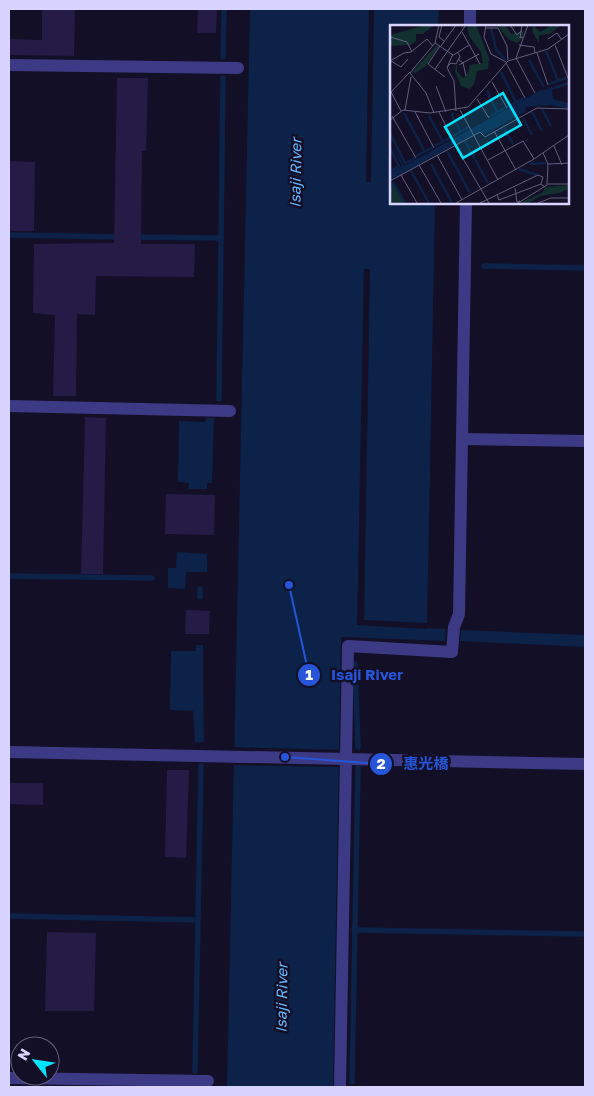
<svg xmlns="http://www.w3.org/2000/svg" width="594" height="1096" font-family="'Golos Text','Noto Sans JP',sans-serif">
<rect width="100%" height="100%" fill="#130f26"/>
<g fill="#0c2248">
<path d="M250,9H439L438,26H392V202L435,203L427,628L446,629L445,641L341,637L333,1087H227Z"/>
<path d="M206,418H214L212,483H207V489H188L189,483L178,482L179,421L205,422Z"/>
<path d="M177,552L207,554V572H186L185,589L168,588V568H176Z"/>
<path d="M461,630L585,635V647L460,641Z"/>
<path d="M196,645H203L204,742H195L193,711L170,710L171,651H196Z"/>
</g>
<g fill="#130f26">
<path d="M369,9H374L371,182H366Z"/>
<path d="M364,269H370L364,620L427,623V629L357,625Z"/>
<path d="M231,747L341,750V767L230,765Z"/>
</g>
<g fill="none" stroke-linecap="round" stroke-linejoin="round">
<g stroke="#0c2248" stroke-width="5.5">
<path d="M223,57L224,9"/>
<path d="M9,235L122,237"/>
<path d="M133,237L221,238"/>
<path d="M484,266L585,268"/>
<path d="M219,399L223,78"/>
<path d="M9,576L152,578"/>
<path d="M200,597V589"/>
<path d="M355,664L358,747"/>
<path d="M9,916L198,920"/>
<path d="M354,930L585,934"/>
<path d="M195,1071L201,766"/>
<path d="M352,1082L358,768"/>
</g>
</g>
<g fill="#241b47">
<path d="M42,9H75L74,56L10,55V39L42,40Z"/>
<path d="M198,9H217L216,33H197Z"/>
<path d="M117,78H148L146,151H142L141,244H195L194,277L96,276L95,315L77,314L76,396H53L55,315L33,313L34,244L114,243Z"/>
<path d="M9,161L35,162L34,231H9Z"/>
<path d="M85,417L106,418L103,574H81Z"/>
<path d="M166,494L215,495L214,535L165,534Z"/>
<path d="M186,610L210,611L209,634H185Z"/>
<path d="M167,770H189L186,858L165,857Z"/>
<path d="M9,783H43V805L9,804Z"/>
<path d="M47,932L96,933L94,1011H45Z"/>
</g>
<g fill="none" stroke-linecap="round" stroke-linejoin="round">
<g stroke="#3d3a85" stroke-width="12">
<path d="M470,26V9"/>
<path d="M9,65L238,68"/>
<path d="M9,406L230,411"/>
<path d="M462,439L585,441"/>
<path d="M9,752L585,764"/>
<path d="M9,1078L208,1081"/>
<path d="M340,1087L348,646L452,652L454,627L459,614L466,202"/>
</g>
</g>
<g text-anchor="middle" stroke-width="5" stroke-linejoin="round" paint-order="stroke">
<g font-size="15" font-style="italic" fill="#62b6ff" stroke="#130f26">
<text transform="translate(296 173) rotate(-89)" y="5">Isaji River</text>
<text transform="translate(282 998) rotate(-89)" y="5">Isaji River</text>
</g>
</g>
<g transform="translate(390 25)">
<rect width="179" height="179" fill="#130f26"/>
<path d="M36,0H44L33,9H26V16L20,20L0,21V10ZM77,0H86L99,33L98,44L87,46L84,59L80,64L71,61L65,46L67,37V46L73,53L77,50L80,40L93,38L91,27L79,11ZM107,0H115L121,9L134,6L132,13L127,18L118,14ZM143,0L150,7L162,0H171L160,9L149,10V18L142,6ZM47,20L49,21L36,41L24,49L23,46ZM2,156L15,178H2L0,175ZM179,160V164L169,168L150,171L139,178H129L152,168L156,162Z" fill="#12302f"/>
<path d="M162,64L163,74L179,78V84L161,80L136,82L135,87L93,110L90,106L0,156V148L12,141L0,116L14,141L151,65Z" fill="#0c2248"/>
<path fill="none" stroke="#0c2248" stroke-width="2.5" d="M101,3L106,24L115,35M156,26L168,56M139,35L154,62M111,47L126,77M159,59L176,53M97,65L107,87M158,65L179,58M117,82L134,73M152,84L161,101M63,87L62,91L71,107M142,87L152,106M14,88L35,127M39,91L53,117M99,92L115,83M133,93L142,110M114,103L123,119M0,108L15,138L25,133M63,111L79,102M75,116L98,158M45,121L61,112M0,123L9,141L1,146M57,126L80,168M26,131L43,122M41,139L62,178M140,139L156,138M129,144L147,150M21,146L39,178M3,157L15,178"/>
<path fill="none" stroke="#625e7d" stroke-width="1" d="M52,0L49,12L54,16M96,0L94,12L101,29L116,37M120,0L127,10L132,5M132,0L130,13L133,12M95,3H108L117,21L118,35M72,7L90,39M0,12L17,17L22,27M158,14L167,8L172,15M45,18L63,30M129,20L144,22L145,28M165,20L178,53M50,21L38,39L55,52M51,21L66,0M147,28L158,60M126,33L145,68M126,33L138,0M68,34L73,38L76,51M0,36L14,28L21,27L37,14L43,21M1,36L11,42L18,34M116,38L135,73M69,40L89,29M57,42L61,38L66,39L70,31L67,27M57,43L64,56L66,86M57,43L62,31L79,20M45,44L76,0M102,57L117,83M46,61L56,87M87,74L99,93M15,85L21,52M70,85L108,155M11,86L1,67L20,47M25,87L44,123M49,87L62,113M44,88L36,68L20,48L45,18L49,0M2,91L26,133M0,95L13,85L40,88L78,82L118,36L158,24L179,9M104,106L126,145M133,116L144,134M65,120L99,178M164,121L172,140M47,130L72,175M98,135L133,116M158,139L179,138M29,140L51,178M11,150L27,178M0,156L90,107L95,112L147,83L179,84M157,159H179M125,163L127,177L130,176M107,170L109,175L151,159L155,162M66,178L144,134L179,110M90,178L148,150L153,152L151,159M128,178L157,160L158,139L153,128M148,178L161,173H179"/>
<path fill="#00e5ff" fill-opacity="0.15" stroke="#00e5ff" stroke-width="2.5" d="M113,68L131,100L73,133L55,102Z"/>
<rect width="179" height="179" fill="none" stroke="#d9d4ff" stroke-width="2.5"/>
</g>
<path fill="none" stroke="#2655da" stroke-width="2" d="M289 585L309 675M285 757L381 764"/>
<g fill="#2655da" stroke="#130f26" stroke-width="2">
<circle cx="289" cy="585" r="5"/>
<circle cx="285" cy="757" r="5"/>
<circle cx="309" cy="675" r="12"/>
<circle cx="381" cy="764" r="12"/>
</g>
<g font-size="15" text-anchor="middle" font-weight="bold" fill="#fff">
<text x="309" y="680">1</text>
<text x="381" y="769">2</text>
</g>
<g font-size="15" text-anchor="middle" font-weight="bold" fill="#2655da" stroke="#130f26" stroke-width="5" stroke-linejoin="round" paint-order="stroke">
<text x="367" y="680">Isaji River</text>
<text x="426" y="769">惠光橋</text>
</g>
<rect width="594" height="1096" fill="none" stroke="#d9d4ff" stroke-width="20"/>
<g transform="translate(35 1061) rotate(300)"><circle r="24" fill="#130f26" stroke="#625e7d"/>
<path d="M0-4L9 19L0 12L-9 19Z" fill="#00e5ff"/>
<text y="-8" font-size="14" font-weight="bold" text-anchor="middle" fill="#d9d4ff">N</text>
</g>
</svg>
